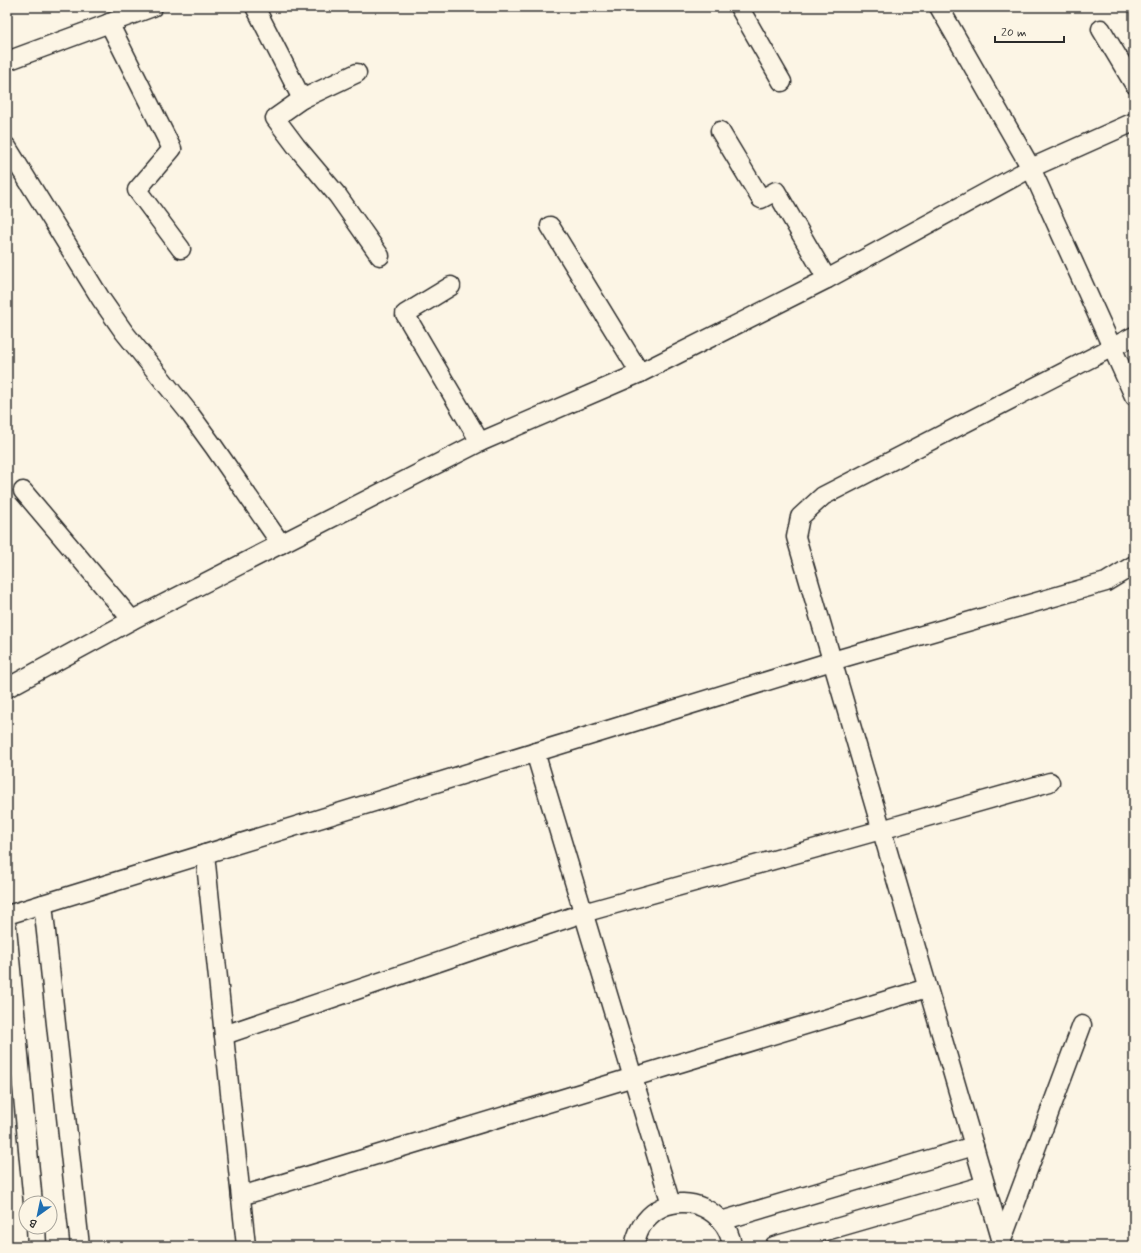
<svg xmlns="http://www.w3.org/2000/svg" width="1141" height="1253" font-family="Mynerve,sans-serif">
<rect width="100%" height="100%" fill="#fcf5e5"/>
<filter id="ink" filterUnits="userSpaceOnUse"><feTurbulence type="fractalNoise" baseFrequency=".025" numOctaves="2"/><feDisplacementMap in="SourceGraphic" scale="8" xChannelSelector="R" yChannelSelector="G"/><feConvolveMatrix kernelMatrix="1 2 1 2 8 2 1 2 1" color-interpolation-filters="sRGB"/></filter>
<g filter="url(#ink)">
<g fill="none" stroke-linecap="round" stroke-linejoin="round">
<defs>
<g id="minor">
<path d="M255,7L302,99"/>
<path d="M739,7L782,82"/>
<path d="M939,7L1031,168L1134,396"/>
<path d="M109,23L172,149L137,190L181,249"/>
<path d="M1101,29L1134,84"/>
<path d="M7,61L153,7"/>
<path d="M357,73L302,99L275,118L296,146L338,196L380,256"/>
<path d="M720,131L761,199L776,191L827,279"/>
<path d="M7,147L101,299L124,332L190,414L214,447L281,544"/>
<path d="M550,226L640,373"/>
<path d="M451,286L405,314L480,442"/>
<path d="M23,491L132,620"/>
<path d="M7,688L132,620L480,442L640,373L827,279L1031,168L1134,122"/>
<path d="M535,752L671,1204"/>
<path d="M205,854L246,1246"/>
<path d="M43,904L80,1246"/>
<path d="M7,915L832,661L1106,582L1134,565"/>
<path d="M7,927L33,1203"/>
<path d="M224,1035L583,913L881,830L1050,782"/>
<path d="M241,1196L927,988"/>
<path d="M721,1221L974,1146"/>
<path d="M36,1227L37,1246"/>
<path d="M1002,1242L796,537L800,517L823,496L1134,336"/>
<path d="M1000,1245L1082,1025"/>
<path d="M634,1246C636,1237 639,1228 645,1221C665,1196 701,1198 721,1221C727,1228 731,1237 732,1246"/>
<path d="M774,1246L985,1185"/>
</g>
</defs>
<use href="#minor" stroke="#2b2b2b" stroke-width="21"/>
<use href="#minor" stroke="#fcf5e5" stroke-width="18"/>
</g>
</g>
<rect width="1141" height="1253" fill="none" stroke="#fcf5e5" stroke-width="24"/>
<rect x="12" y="12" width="1117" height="1229" fill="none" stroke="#2b2b2b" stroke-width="1.5" filter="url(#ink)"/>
<g transform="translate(38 1215) rotate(213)"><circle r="19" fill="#fcf5e5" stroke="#a8a49b"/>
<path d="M0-3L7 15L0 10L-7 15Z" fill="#1f6fb2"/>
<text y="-6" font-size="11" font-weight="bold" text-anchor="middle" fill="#2b2b2b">B</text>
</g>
<path d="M995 36v6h69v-6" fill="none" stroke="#2b2b2b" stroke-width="2"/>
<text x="1001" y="36" font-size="12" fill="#2b2b2b" stroke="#fcf5e5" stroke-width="3" paint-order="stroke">20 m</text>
</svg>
